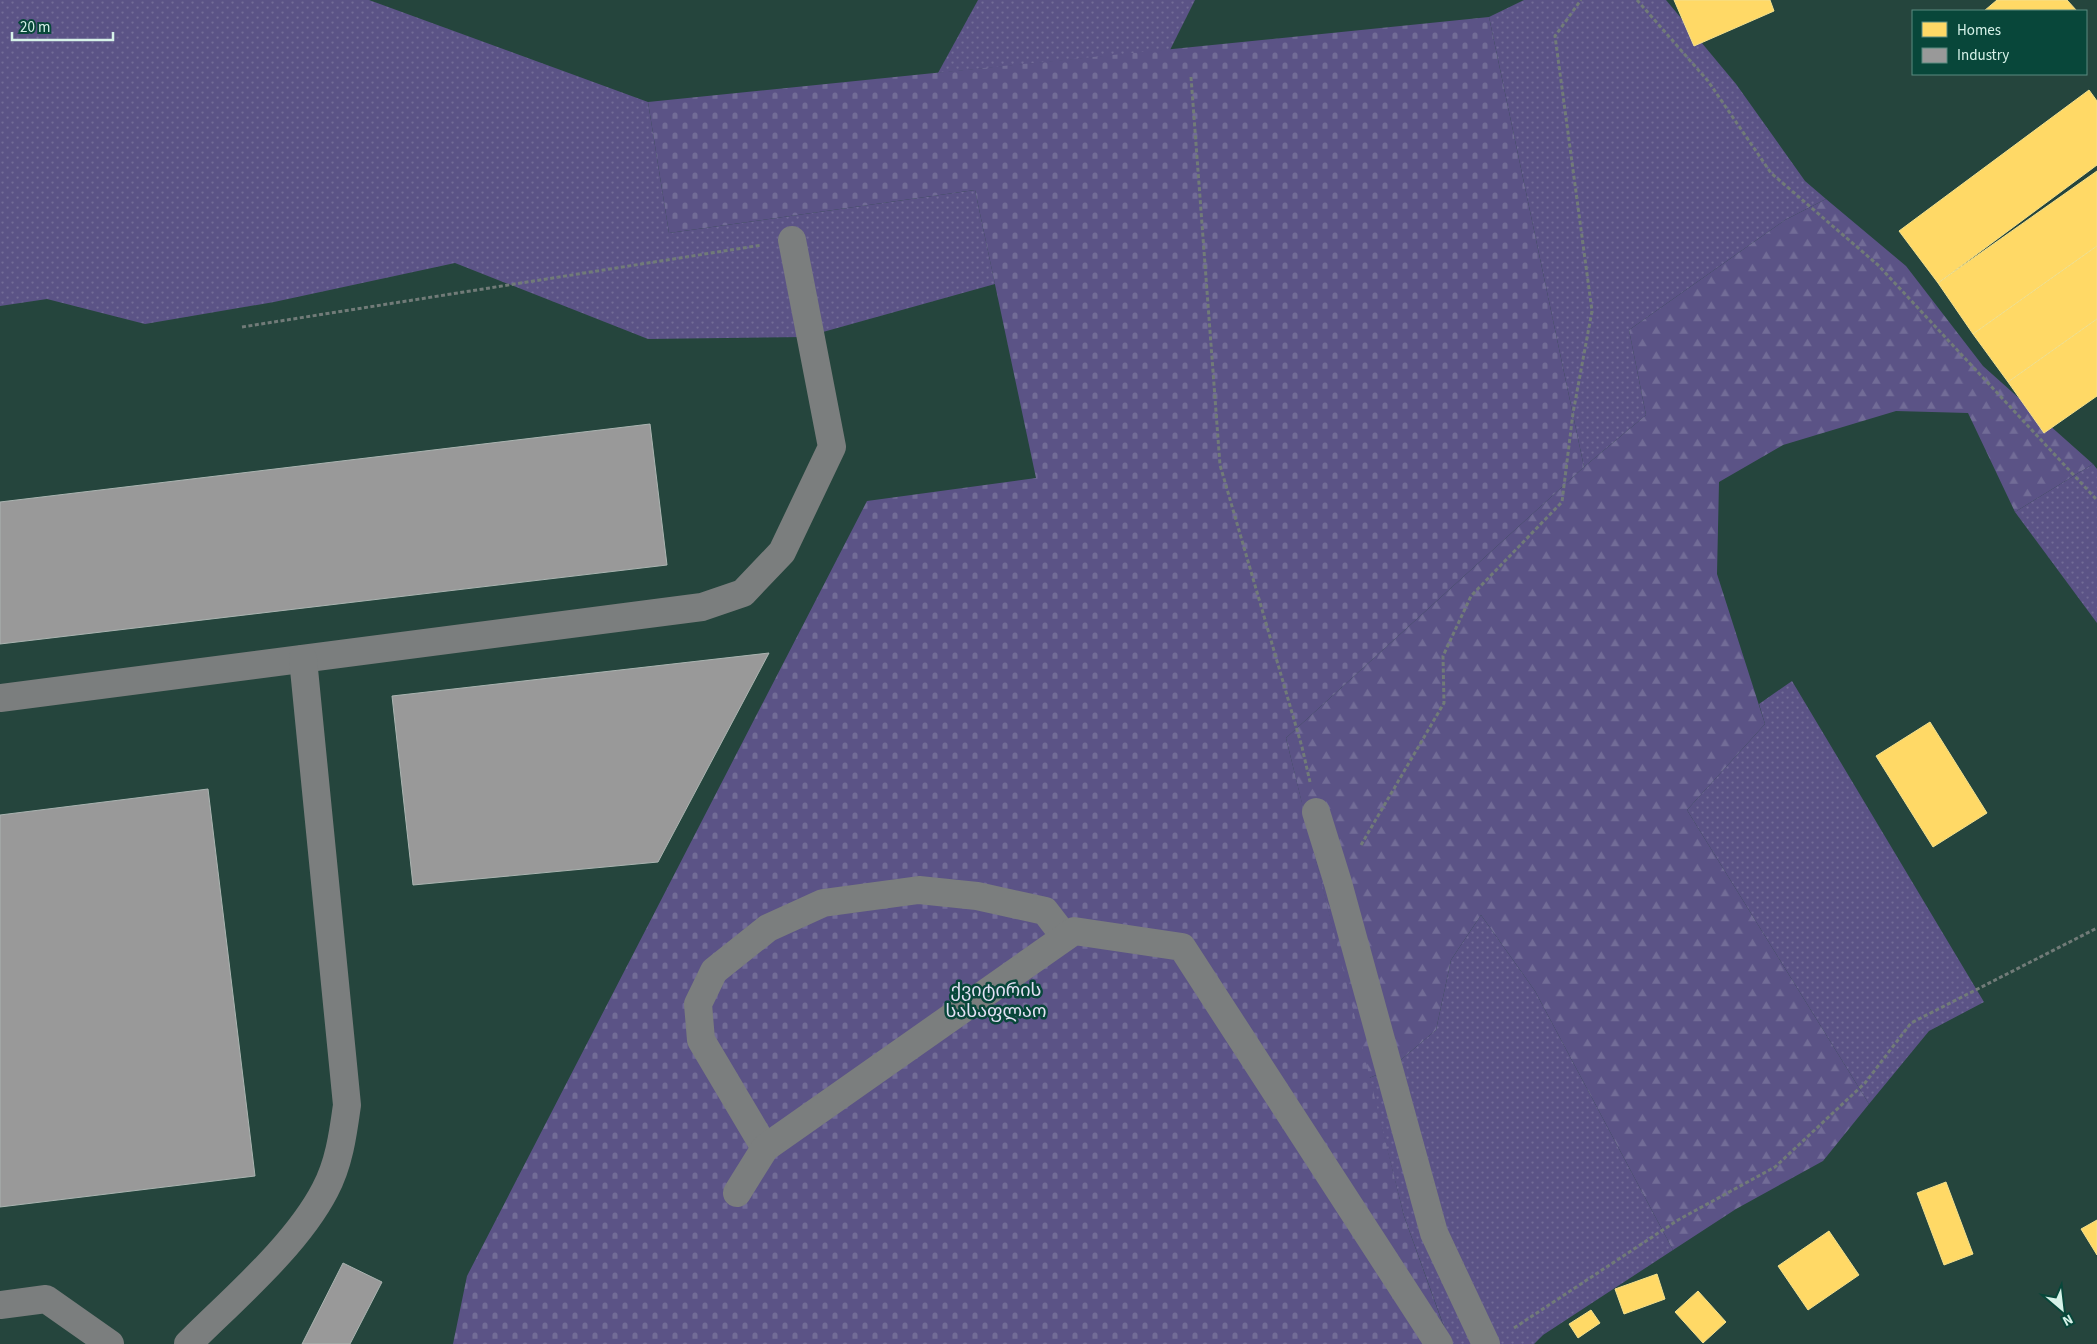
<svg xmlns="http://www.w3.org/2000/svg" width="2097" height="1344" font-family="'Source Sans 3','Noto Sans Georgian',sans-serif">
<defs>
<pattern id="grass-dots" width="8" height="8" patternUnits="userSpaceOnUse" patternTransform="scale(1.25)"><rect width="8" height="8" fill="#5b5386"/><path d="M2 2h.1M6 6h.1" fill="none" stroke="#726c97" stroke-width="1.8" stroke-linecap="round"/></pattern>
<pattern id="forest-firs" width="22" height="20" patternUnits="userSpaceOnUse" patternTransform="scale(1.25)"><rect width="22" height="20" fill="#5b5386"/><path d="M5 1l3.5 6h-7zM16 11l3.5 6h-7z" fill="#726c97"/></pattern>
<pattern id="cemetery-stones" width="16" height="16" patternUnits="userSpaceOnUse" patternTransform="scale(1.25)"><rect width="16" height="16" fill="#5b5386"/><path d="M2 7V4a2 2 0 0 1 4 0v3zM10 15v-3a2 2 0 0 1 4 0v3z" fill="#726c97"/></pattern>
</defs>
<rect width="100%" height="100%" fill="#25453d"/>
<g fill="url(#grass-dots)">
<path d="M0,0H369L648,102L669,233L975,190L995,284L805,337L648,339L455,263L274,302L145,324L47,299L0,306Z"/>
<path d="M978,0H1195L1170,50L938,73Z"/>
<path d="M1524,0H1666L1736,84L1805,181L1826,199L1785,220L1629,330L1646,415L1584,467L1489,17Z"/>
<path d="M2093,464L2097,469V623L2015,512Z"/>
<path d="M1792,681L1984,1002L1929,1031L1869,1104L1687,810L1765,724L1759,704Z"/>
<path d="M1481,915L1535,991L1673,1250L1543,1335L1534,1344H1452L1447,1335L1404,1216L1369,1078L1389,1070L1436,1030L1451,960Z"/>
</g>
<path fill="url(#forest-firs)" d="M1826,199L1906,266L1983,366L2093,464L2015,512L1968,413L1896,411L1783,445L1719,482L1717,574L1765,724L1687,810L1869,1104L1823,1161L1736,1209L1673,1250L1535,991L1481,915L1451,960L1436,1030L1389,1070L1369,1078L1286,738L1584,467L1646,415L1629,330L1785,220Z"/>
<path fill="url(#cemetery-stones)" d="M1489,17L1584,467L1286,738L1404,1216L1450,1344H453L467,1276L867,501L1036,478L975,190L669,233L648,102Z"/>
<g fill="#ffd966" stroke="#f3e08d">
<path d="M1674,0H1770L1774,11L1694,46Z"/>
<path d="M1997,0H2067L2077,11H1984Z"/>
<path d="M2089,90L2097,101V165L1938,283L1899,231Z"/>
<path d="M2097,171V246L1973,334L1938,283Z"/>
<path d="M2097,246V319L2008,382L1973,334Z"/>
<path d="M2097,319V396L2044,433L2008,382Z"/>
<path d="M1930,722L1987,813L1933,847L1876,756Z"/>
<path d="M1946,1182L1973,1254L1944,1265L1917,1193Z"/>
<path d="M2097,1220V1255L2081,1229Z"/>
<path d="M1829,1231L1859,1275L1808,1310L1778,1266Z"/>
<path d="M1657,1274L1665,1299L1624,1314L1615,1289Z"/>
<path d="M1698,1291L1726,1322L1703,1343L1675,1312Z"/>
<path d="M1591,1310L1600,1323L1578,1338L1569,1324Z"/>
</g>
<g fill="#999" stroke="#abb4b1">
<path d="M650,424L667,565L0,644V502Z"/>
<path d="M769,653L658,862L413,885L392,696Z"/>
<path d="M208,789L255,1176L0,1207V815Z"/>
<path d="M343,1263L382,1282L350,1344H302Z"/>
</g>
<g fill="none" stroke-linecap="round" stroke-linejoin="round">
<g stroke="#717b78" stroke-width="3" stroke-dasharray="4 2.5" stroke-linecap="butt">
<path d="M1637,0L1708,81L1771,173L1878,265L2097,500"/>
<path d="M1191,77L1220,465L1302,747L1310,782"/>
<path d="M242,327L762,245"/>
<path d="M1361,845L1444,703L1443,656L1471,596L1562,502L1573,413L1592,311L1555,36L1581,0"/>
<path d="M1514,1328L1678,1220L1775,1167L1865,1083L1911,1023L2097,928"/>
</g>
<g stroke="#7b7e7e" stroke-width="28">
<path d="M0,698L702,607L743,593L782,552L832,447L792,240"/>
<path d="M1316,812L1338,883L1434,1233L1486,1344"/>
<path d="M765,1148L701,1040L698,1004L714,971L768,928L823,903L919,890L977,896L1045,911L1065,937"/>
<path d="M737,1193L765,1148L1074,931L1182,947L1439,1344"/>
<path d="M0,1305L46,1299L110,1344"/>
<path d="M188,1344C233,1299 296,1246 325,1190C339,1164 343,1134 347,1105L303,659"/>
</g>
</g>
<g text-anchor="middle" stroke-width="5" stroke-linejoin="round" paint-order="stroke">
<g font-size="18" fill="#e4e1f5" stroke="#08473a">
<text x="996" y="996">ქვიტირის<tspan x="996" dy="21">სასაფლაო</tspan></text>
</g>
</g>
<rect x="1912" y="10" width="175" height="65" fill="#08473a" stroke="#5a8b80"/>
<rect x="1922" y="22" width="25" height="15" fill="#ffd966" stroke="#5a8b80"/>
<text x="1957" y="35" font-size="15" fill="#d6f2e9">Homes</text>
<rect x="1922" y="48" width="25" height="15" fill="#999999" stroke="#5a8b80"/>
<text x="1957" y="60" font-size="15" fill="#d6f2e9">Industry</text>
<g transform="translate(2062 1309) rotate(152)" stroke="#08473a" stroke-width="4" paint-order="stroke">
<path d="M0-4L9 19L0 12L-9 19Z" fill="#d6f2e9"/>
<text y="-8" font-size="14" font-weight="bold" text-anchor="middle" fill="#d6f2e9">N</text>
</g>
<path d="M12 32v8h101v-8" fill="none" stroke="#d6f2e9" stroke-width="2.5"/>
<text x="20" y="32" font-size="15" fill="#d6f2e9" stroke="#08473a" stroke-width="4" paint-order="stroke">20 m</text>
</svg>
